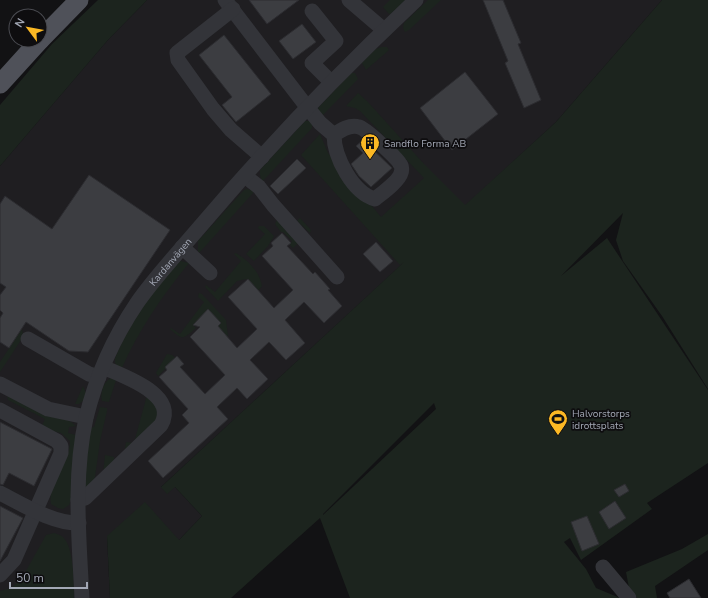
<svg xmlns="http://www.w3.org/2000/svg" width="708" height="598" font-family="'Nunito Sans',sans-serif">
<rect width="100%" height="100%" fill="#121214"/>
<path fill="#1f1e21" d="M147,0H662L556,122L161,487H175L202,516L179,540L107,536L110,598H0V166L107,41Z"/>
<g fill="#1c241e" fill-rule="evenodd">
<path d="M98,0H147L107,41L0,166V105L52,44Z"/>
<path d="M390,0H407L390,14L388,13L383,7Z"/>
<path d="M428,0H441L409,30L405,32L403,28L404,23Z"/>
<path d="M662,0H708V389L662,316L623,261L616,240L623,213L561,276L607,238L708,390V463L647,503L652,509L581,560L570,538L564,542L586,569L596,588L620,598H350L320,518L231,598H110L107,536L145,502L179,540L202,516L175,487L167,494L161,487L404,262L400,265L301,155L320,134L328,153L381,217L424,178L360,111L355,108L346,106L358,93L367,101L424,164L465,205L556,122ZM434,403L436,409L323,515V514Z"/>
<path d="M381,47H387L389,50L366,70L362,63L376,49Z"/>
<path d="M351,73H355L358,79L323,115L319,111L318,108Z"/>
<path d="M305,121H309L312,124V128L262,182L260,175V170Z"/>
<path d="M247,189L253,191V193L200,252H198V241L244,190Z"/>
<path d="M300,218L311,230L310,233L297,221Z"/>
<path d="M277,220L298,239L297,244L293,248L290,245L292,241L283,232H281L275,224Z"/>
<path d="M259,226H264L274,236L268,246L254,261L246,254L265,234L258,228Z"/>
<path d="M236,253C248,260 260,272 262,286L258,291L246,279L237,281L218,301L205,287L206,285L215,292L241,261L234,254Z"/>
<path d="M180,261L189,263C162,296 138,331 121,370L115,363V358L126,334L153,291Z"/>
<path d="M199,293L202,294L226,320L228,336L193,325L196,328C183,339 183,341 170,329L171,328L180,334L204,302L198,297Z"/>
<path d="M22,329L23,335L21,340L0,372V362Z"/>
<path d="M167,354L172,355L176,358L158,376L156,373Z"/>
<path d="M111,378L116,380L109,402L102,401C100,393 103,382 111,378Z"/>
<path d="M83,386L86,393L84,400L79,404H75Z"/>
<path d="M0,388L23,401L71,422L76,426L69,427L68,433L76,435L71,500L69,505L63,509L58,508L51,504C47,481 70,464 70,441L61,433L41,428L45,419L8,400L7,395L1,391L0,393Z"/>
<path d="M139,390H141C147,392 150,395 154,399C158,404 161,410 160,417C157,428 136,444 127,451L125,448L126,442L134,443L147,395L140,392Z"/>
<path d="M100,407L107,408V411L100,441L94,484L84,488L86,462L91,428L94,427Z"/>
<path d="M105,455L114,457V460L103,475Z"/>
<path d="M54,533C57,534 61,535 63,537C74,547 74,584 74,598H0V591L11,588L21,580L46,535Z"/>
<path d="M708,534V550L655,586L657,598H637L629,588L626,572L682,549Z"/>
</g>
<g fill="#3c3d41" stroke="#2c2c30">
<path d="M249,0H299L267,24Z"/>
<path d="M483,0H503L521,43L518,44L541,100L524,108L505,63L508,61Z"/>
<path d="M302,24L316,42L293,59L279,41Z"/>
<path d="M224,35L271,94L236,122L222,105L232,97L199,55Z"/>
<path d="M465,72L498,114L452,150L420,108Z"/>
<path d="M363,140L392,168L371,187L359,176L351,164L363,153L356,146Z"/>
<path d="M297,159L306,168L278,194L270,186Z"/>
<path d="M89,175L170,230L88,352L69,351L26,322L9,348L0,342V318L3,313L0,310V295L6,287L0,283V204L5,196L52,229Z"/>
<path d="M282,233L291,243L287,246L313,274L315,272L330,289L328,290L342,306L324,323L304,302L285,320L305,343L286,360L269,342L250,360L268,379L247,399L237,388L217,407L228,419L163,478L148,461L189,423L182,415L188,409L159,377L167,370L165,367L177,356L184,364L180,367L205,394L225,375L190,337L200,327L193,325L208,309L221,323L218,326L237,348L257,329L228,297L248,279L274,308L293,290L262,256L273,246L271,243Z"/>
<path d="M376,242L393,261L380,272L363,254Z"/>
<path d="M0,422L52,449L34,486L9,473L3,485L0,484Z"/>
<path d="M625,484L629,491L619,497L614,490Z"/>
<path d="M615,501L626,518L609,529L599,512Z"/>
<path d="M0,506L23,518L0,561Z"/>
<path d="M587,516L599,544L582,551L571,522Z"/>
<path d="M689,579L701,598H670L667,593Z"/>
</g>
<g fill="none" stroke-linecap="round" stroke-linejoin="round">
<g stroke="#333439" stroke-width="15">
<path d="M225,0L307,107L320,123L334,135C334,157 353,193 375,199C381,194 399,181 401,173C402,171 402,166 400,164C398,159 365,128 359,127C350,124 341,130 334,135"/>
<path d="M349,0L384,30"/>
<path d="M233,9L177,53L178,60L213,109L231,130L262,157"/>
<path d="M312,11L336,41L312,63L331,82"/>
<path d="M245,176L259,187L273,205L337,277"/>
<path d="M182,247L210,273"/>
<path d="M28,339L89,374L99,377"/>
<path d="M0,384L48,409L86,417"/>
<path d="M0,410L57,441L61,446V453L14,560L0,575"/>
<path d="M0,493C22,504 53,524 79,523"/>
<path d="M78,500L85,498L161,425C179,394 122,376 103,367"/>
<path d="M603,567L629,598"/>
<path id="s1" d="M82,598C79,538 73,477 86,418C96,377 114,337 137,303C148,287 161,272 173,258C192,236 211,214 230,192C289,125 351,61 416,0"/>
</g>
<g stroke="#4f5159" stroke-width="19">
<path d="M40,40L79,0"/>
<path d="M0,84L40,40"/>
</g>
</g>
<defs>
<symbol id="building-pin" viewBox="-11 -11 22 30"><path d="M0 17L-7.5 6A9.5 9.5 0 1 1 7.5 6Z" fill="#fbb824" stroke="#0e0d0f"/><path d="M-4-6H4V6H1V3H-1V6H-4ZM-2.5-4.3h1.7v1.8h-1.7ZM.8-4.3h1.7v1.8H.8ZM-2.5-1h1.7V.8h-1.7ZM.8-1h1.7V.8H.8Z" fill="#111"/></symbol>
<symbol id="stadium-pin" viewBox="-11 -11 22 30"><path d="M0 17L-7.5 6A9.5 9.5 0 1 1 7.5 6Z" fill="#fbb824" stroke="#0e0d0f"/><path d="M0-5a6.5 5 0 1 0 0 10a6.5 5 0 1 0 0-10ZM-3.5-1.8h7v3.6h-7Z" fill="#111"/></symbol>
</defs>
<g fill-rule="evenodd">
<use href="#building-pin" x="359" y="132" width="22" height="30"/>
<use href="#stadium-pin" x="547" y="408" width="22" height="30"/>
</g>
<g text-anchor="middle" stroke-width="3.5" stroke-linejoin="round" paint-order="stroke">
<g font-size="10" fill="#a3a8b5" stroke="#0e0d0f" text-anchor="start">
<text x="384" y="147">Sandflo Forma AB</text>
<text x="572" y="417">Halvorstorps<tspan x="572" dy="12">idrottsplats</tspan></text>
</g>
<g font-size="10" fill="#a3a8b5" stroke="#0e0d0f">
<text dy="4" stroke="none"><textPath href="#s1" startOffset="360">Kardanvägen</textPath></text>
</g>
</g>
<g transform="translate(28 28) rotate(302)"><circle r="19" fill="#0e0d0f" stroke="#4a4b51"/>
<path d="M0-3L7 15L0 10L-7 15Z" fill="#fbb824"/>
<text y="-6" font-size="11" font-weight="bold" text-anchor="middle" fill="#a3a8b5">N</text>
</g>
<path d="M10 582v6h77v-6" fill="none" stroke="#a3a8b5" stroke-width="2"/>
<text x="16" y="582" font-size="12" fill="#a3a8b5" stroke="#0e0d0f" stroke-width="3" paint-order="stroke">50 m</text>
</svg>
